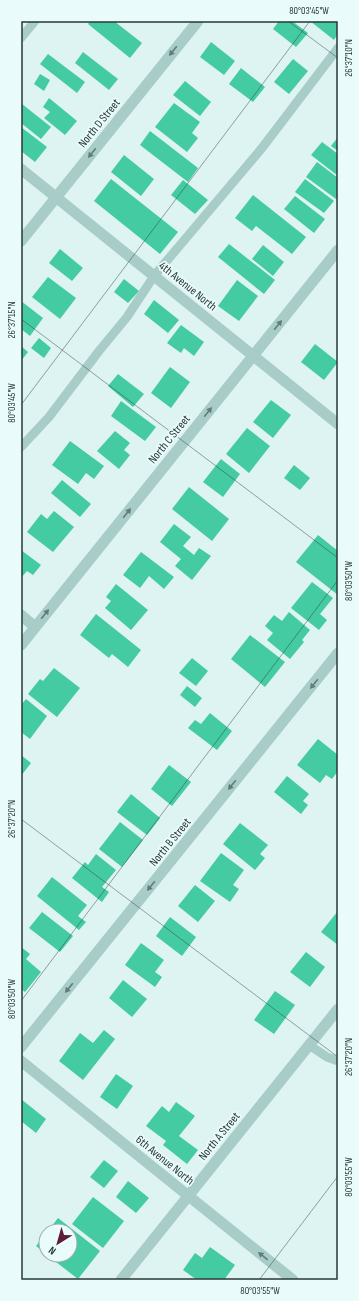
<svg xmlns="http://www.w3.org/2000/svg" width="359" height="1301" font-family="'Sofia Sans Condensed',sans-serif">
<rect width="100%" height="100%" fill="#ddf4f3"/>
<g fill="#44cba1">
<path d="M90,21H114L142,43L130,58L88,24Z"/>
<path d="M279,21H292L308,33L296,47L273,29Z"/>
<path d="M310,21H338V34L334,40Z"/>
<path d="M211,42L235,61L224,75L200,57Z"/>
<path d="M83,52L118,79L109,90L75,63Z"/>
<path d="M48,54L85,82L77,93L40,64Z"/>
<path d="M293,59L308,71L289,94L274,82Z"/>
<path d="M241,68L265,87L253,102L229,84Z"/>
<path d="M40,74L50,80L44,91L34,84Z"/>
<path d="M185,81L211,102L200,116L173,95Z"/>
<path d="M49,98L77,121L65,135L44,118L50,112L43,107Z"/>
<path d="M174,103L200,122L192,133L198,138L187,152L155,127Z"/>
<path d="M22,104L51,127L41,139L21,123Z"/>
<path d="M21,127L47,147L35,162L21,151Z"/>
<path d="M150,131L198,168L188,182L140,145Z"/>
<path d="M338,137V151L331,146Z"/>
<path d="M322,142L338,154V176L311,155Z"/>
<path d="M124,155L154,179L141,196L111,172Z"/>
<path d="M317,162L338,178V197L336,199L306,177Z"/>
<path d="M111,179L178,232L160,254L94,201Z"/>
<path d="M305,179L334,201L324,213L295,192Z"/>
<path d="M183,180L208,200L195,214L171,195Z"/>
<path d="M253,195L306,237L292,254L256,226L252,231L235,218Z"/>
<path d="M295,196L325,219L314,233L284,209Z"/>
<path d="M229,244L275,280L264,294L218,257Z"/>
<path d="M263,245L284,262L273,276L252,259Z"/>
<path d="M60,249L83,268L72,281L49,263Z"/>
<path d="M48,277L76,298L60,319L32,297Z"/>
<path d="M124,279L139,291L128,303L114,292Z"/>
<path d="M237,280L258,296L239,321L218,306Z"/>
<path d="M154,300L179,320L168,333L144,314Z"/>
<path d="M21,301L43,318L30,336L21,329Z"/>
<path d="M181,325L204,342L194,356L184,348L181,353L167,343Z"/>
<path d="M39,338L51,348L44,358L31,348Z"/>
<path d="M315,344L338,362L324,380L301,362Z"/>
<path d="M21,346L28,352L21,361Z"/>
<path d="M170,367L190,382L171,408L151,393Z"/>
<path d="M118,374L144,394L133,407L108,386Z"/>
<path d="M271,400L291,415L273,438L253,422Z"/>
<path d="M121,401L156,427L145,441L111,416Z"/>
<path d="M247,428L270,446L249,473L226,454Z"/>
<path d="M115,431L130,443L124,450L130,455L119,469L97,451Z"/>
<path d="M70,441L104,466L94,479L86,473L78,484L52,465Z"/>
<path d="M221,459L240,474L223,497L203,482Z"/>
<path d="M294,465L310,478L300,490L284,478Z"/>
<path d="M62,480L91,504L80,517L51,493Z"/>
<path d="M189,487L229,519L212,541L172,509Z"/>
<path d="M54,511L74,527L53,552L27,532L41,514L47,519Z"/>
<path d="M174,524L191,537L183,546L194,555L199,548L211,556L192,580L175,566L181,559L160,542Z"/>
<path d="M318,535L338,551V595L296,562Z"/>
<path d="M21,550L41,565L33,575L27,571L21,578Z"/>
<path d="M141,552L174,577L164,589L149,576L140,588L123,575Z"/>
<path d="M312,582L333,598L320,614L327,620L319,630L291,608Z"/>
<path d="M116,584L148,610L131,630L105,608L111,601L106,597Z"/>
<path d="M289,612L310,630L302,640L304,642L290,659L267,640L273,633L265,626L274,615L282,621Z"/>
<path d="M96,614L141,650L128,667L112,654L109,658L80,635Z"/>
<path d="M250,635L285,662L265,687L231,659Z"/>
<path d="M192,658L208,671L196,686L179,673Z"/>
<path d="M54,668L80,688L57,717L28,694L40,679L43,681Z"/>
<path d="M187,686L202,698L195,707L180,695Z"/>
<path d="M26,699L47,716L30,739L21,732V705Z"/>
<path d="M210,713L232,731L217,750L188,728L195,720L201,724Z"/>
<path d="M318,739L338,755V771L332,779L326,775L320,783L297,765Z"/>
<path d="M21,755L31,763L21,776Z"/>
<path d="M169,765L191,782L172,806L151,789Z"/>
<path d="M287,776L309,794L303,801L308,805L301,814L274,792Z"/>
<path d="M131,794L160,818L147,835L117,812Z"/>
<path d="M120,822L143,840L122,867L99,849Z"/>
<path d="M240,823L268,845L260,854L265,858L255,870L223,844Z"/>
<path d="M221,853L244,870L233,885L239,889L230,902L200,881Z"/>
<path d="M96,854L116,870L102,887L109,892L102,902L72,878L85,862L88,865Z"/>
<path d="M52,877L87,905L78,916L86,922L79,930L37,896Z"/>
<path d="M195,885L215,901L198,922L178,906Z"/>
<path d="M338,911V945L321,932Z"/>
<path d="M42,912L73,936L60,952L29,928Z"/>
<path d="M170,917L196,937L182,956L156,936Z"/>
<path d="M141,943L164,960L155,972L162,977L155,987L125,965Z"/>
<path d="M21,947L30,954L26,959L41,972L25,992L21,989Z"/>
<path d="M306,952L325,967L310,987L290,972Z"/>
<path d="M123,980L147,999L132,1017L109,998Z"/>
<path d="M275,991L295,1005L274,1034L254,1020Z"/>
<path d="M104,1030L115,1039L83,1080L59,1061L80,1033L93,1043Z"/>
<path d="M116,1074L133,1086L117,1109L100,1097Z"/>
<path d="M21,1099L46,1119L36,1133L21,1121Z"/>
<path d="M176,1102L195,1116L179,1136L198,1150L187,1164L163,1145L166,1141L146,1126L162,1106L169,1112Z"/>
<path d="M104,1160L118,1171L104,1188L90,1177Z"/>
<path d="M128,1181L149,1198L136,1213L116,1197Z"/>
<path d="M93,1197L124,1221L103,1248L72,1224Z"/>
<path d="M58,1218L100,1251L78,1279L47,1255H70V1231H48Z"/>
<path d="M46,1233V1254L36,1246Z"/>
<path d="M210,1247L235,1265L224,1280H197L183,1270L195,1253L202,1258Z"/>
</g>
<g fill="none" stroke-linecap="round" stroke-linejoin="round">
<g stroke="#a8cdc9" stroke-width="9">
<path d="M21,38L35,21"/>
<path d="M21,447L49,417L99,351L127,317L154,276L262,148L338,48"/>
<path d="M309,1045L327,1057L338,1061"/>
</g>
<g stroke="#a8cdc9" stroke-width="11">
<path d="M21,169L338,424"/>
<path d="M21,241L198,21"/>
<path d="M21,615L35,627"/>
<path d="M21,645L338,250"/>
<path d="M21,1047L338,653"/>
<path d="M21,1061L293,1280"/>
</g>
<path stroke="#a8cdc9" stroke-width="11" d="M121,1280L338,1009"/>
</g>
<defs><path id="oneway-solid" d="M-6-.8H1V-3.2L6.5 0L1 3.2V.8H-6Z"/></defs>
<g fill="#627c78">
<use href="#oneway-solid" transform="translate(173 51) rotate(129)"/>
<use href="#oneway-solid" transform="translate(92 153) rotate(129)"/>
<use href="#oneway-solid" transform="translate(278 325) rotate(-51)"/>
<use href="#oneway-solid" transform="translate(208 412) rotate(-51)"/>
<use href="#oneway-solid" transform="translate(127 513) rotate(-51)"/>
<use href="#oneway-solid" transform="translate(45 614) rotate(-51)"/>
<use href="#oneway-solid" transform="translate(314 684) rotate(129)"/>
<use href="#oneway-solid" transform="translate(232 785) rotate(129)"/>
<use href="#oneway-solid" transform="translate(151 886) rotate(129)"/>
<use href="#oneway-solid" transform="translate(69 988) rotate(129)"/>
<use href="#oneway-solid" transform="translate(263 1256) rotate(-141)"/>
</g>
<path fill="none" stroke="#293935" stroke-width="1" stroke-opacity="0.45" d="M288,21L338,58M21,319L338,558M21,405L310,21M21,819L338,1057M21,1001L338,580M259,1280L338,1176"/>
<g text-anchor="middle" stroke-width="3.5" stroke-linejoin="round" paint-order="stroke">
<g font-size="12" fill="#293935" stroke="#eafbfb">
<text transform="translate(99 123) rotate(-51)" y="4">North D Street</text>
<text transform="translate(188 286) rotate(39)" y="4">4th Avenue North</text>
<text transform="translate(169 439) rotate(-51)" y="4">North C Street</text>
<text transform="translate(170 842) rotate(-51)" y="4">North B Street</text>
<text transform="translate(219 1136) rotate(-51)" y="4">North A Street</text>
<text transform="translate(165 1160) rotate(39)" y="4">6th Avenue North</text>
</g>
</g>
<rect width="359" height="1301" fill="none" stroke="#eafbfb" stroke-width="44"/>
<g transform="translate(58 1243) rotate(217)"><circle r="19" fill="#eafbfb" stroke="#9dadac"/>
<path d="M0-3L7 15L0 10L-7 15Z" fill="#5d1c3c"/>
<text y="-6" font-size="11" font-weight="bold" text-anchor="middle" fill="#293935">N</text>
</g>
<rect x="22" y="22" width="315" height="1257" fill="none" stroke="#293935" stroke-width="1.5"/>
<g font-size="10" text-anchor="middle" fill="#293935">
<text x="309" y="14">80°03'45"W</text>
<text transform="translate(348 58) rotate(-90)" y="4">26°37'10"N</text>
<text transform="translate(11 320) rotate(-90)" y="4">26°37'15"N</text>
<text transform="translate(11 403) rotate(-90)" y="4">80°03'45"W</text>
<text transform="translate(348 581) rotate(-90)" y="4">80°03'50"W</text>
<text transform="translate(11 819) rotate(-90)" y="4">26°37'20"N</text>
<text transform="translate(11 999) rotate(-90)" y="4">80°03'50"W</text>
<text transform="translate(348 1057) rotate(-90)" y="4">26°37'20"N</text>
<text transform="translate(348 1177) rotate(-90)" y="4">80°03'55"W</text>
<text x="260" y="1294">80°03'55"W</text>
</g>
</svg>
